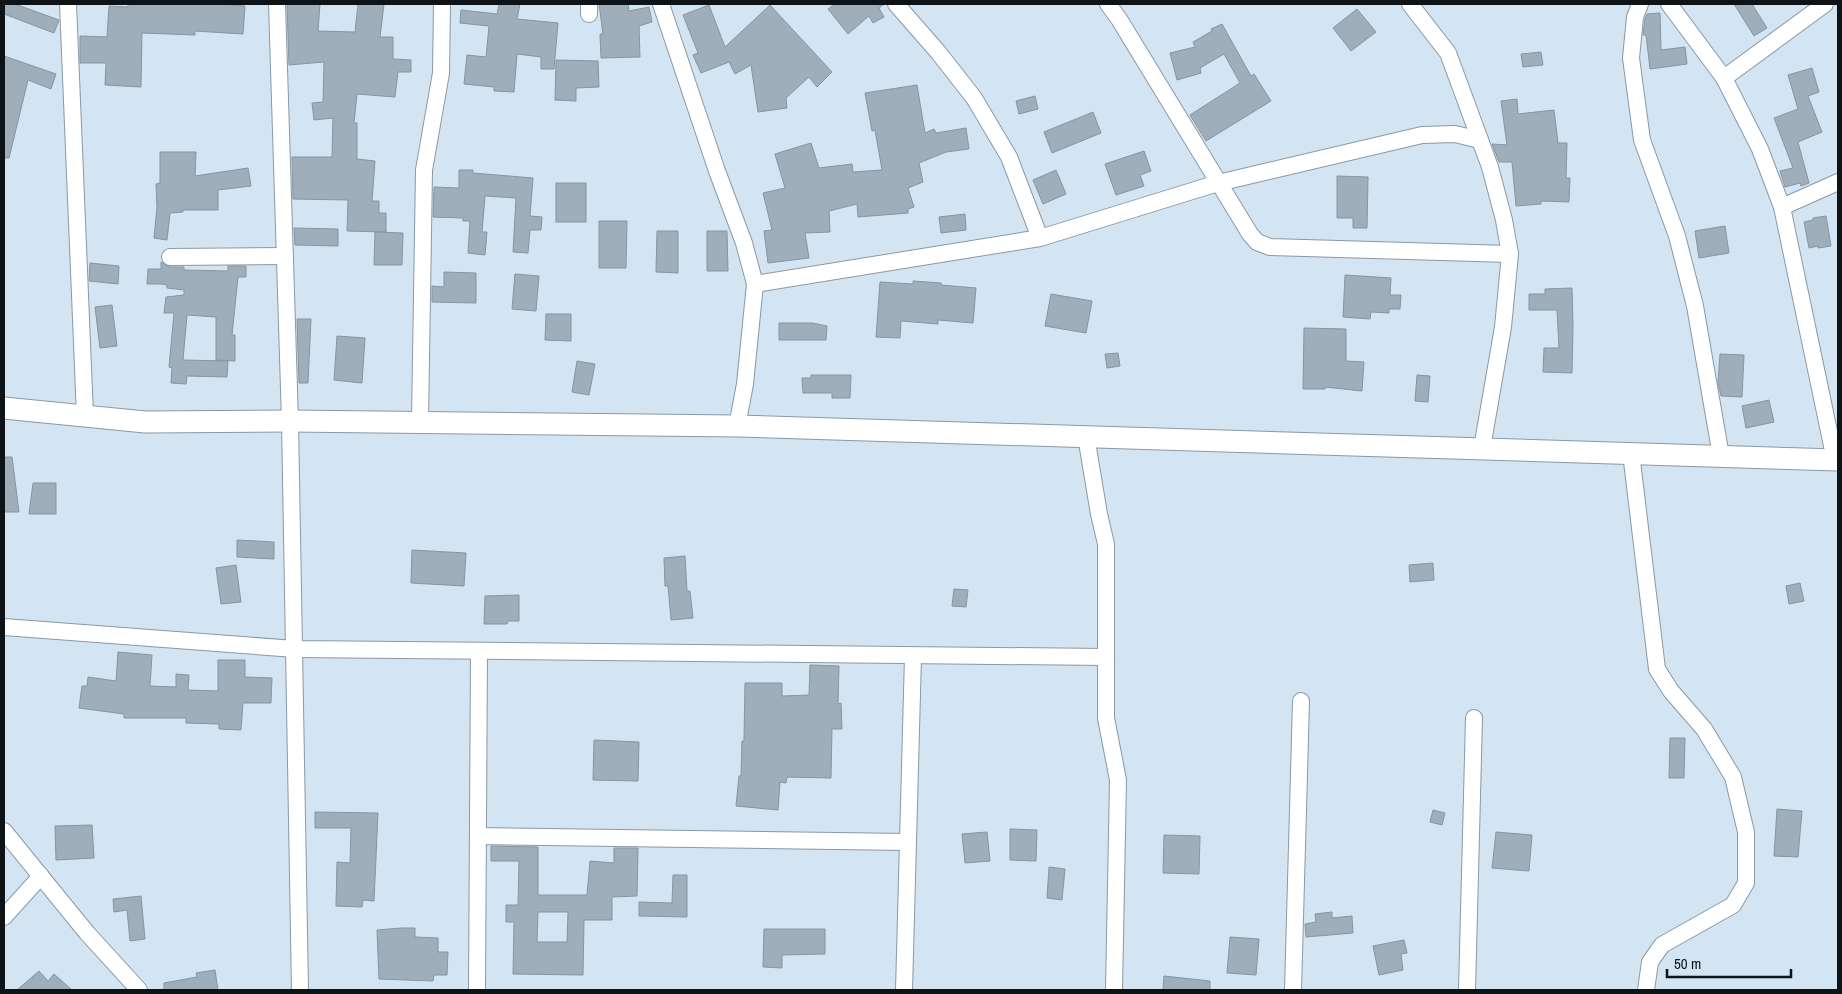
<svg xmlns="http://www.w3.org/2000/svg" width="1842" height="994" font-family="'Archivo Narrow',sans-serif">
<rect width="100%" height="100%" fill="#d3e5f2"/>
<g fill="#9eaebb" stroke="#8595a1" fill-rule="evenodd">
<path d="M4,4H15L59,20L54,33L4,14Z"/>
<path d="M128,4H221L245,6L243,34L195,31V35L142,33L141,87L105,85L106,63H80V36L107,37L109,6L128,7Z"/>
<path d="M287,4H320L318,31L355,32L358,4H384L380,37H393V59L411,60V72H398L395,97L357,94L354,123H357V159L375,161L372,201H379V213H386V232L347,231L348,200L293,199L292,157H332L333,118L314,120L312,103L323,102L324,62L289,65Z"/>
<path d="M499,4H520L517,19L558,23L554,69H541V57L517,54L514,92L494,91V87L464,84L467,55L486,57L489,26L460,23L461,10L497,14Z"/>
<path d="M599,4H628L629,11L649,7L652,22L639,26L640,57L601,58L600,34H603Z"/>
<path d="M835,4H884L879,8L884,17L873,23L869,16L848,34L828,9Z"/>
<path d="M1734,4H1752L1767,28L1754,36Z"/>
<path d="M709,5L725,47L770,5L832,72L817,87L809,77L786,98L787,108L758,112L751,65L735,74L729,62L701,73L693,55L698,53L683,15Z"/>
<path d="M1357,9L1376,32L1351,51L1333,28Z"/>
<path d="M1660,13L1661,50L1685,47L1687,64L1650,69L1646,35H1643L1645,19L1647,14Z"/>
<path d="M1222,24L1251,76L1254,74L1271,101L1206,141L1190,115L1240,83L1224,54L1200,68L1201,73L1177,80L1170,53L1195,47L1193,42L1212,31L1211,29Z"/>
<path d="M1541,52L1543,65L1523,67L1521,54Z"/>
<path d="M4,56L56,74L51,89L28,80L9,158H4Z"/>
<path d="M556,60L598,61L599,87L576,88V101L555,100Z"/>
<path d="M1812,68L1819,92L1808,96L1822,132L1798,142L1809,183L1801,186L1800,183L1785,187L1780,171L1793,168L1774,118L1798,109L1788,75Z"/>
<path d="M917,85L925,133L934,129L936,133L966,128L969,149L946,152L919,163L923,182L908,188L914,207L908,209V213L858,217L857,204L829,211L830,232L805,233L809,258L768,263L764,231L772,230L763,193L785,188L775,154L811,143L819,168L852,164L853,172L882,170L875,130L872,131L865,93Z"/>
<path d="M1035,96L1038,109L1019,114L1016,101Z"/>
<path d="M1517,99L1518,114L1554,110L1558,143H1567L1566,178H1570L1569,202L1541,201V204L1516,206L1512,162H1499L1492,144L1507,145L1501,101Z"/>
<path d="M1093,112L1101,133L1052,153L1044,132Z"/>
<path d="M1144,151L1151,171L1140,175L1144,186L1116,195L1105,164Z"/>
<path d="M160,152H196L195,176L248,168L251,186L218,190V210H183V212L170,213L167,240L154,238L157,207L156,184L160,183Z"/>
<path d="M459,170H473V173L533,178L530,216L542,217L541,230H530L528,253L513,252L516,198L485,196L482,232H487L485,255L468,253L470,221H463V218L433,217L434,187L459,188Z"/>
<path d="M1056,170L1066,194L1043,204L1033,180Z"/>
<path d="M1337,176L1368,177L1367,228H1353V218H1337Z"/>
<rect x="556" y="183" width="30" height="39"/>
<path d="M965,214L966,230L941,233L939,217Z"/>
<path d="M1826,216L1831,246L1818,248V246L1809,248L1804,222L1813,220V218Z"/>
<path d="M599,221H627L626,268H599Z"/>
<path d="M1725,226L1729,253L1699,258L1695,231Z"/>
<path d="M294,228L338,229V246L295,245Z"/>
<path d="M657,231H678V273L656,272Z"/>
<path d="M707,231H727L728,271H707Z"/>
<path d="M375,232L403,233L402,265H374Z"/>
<path d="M161,262L170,267H184V270L228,271V266H246V277H238L232,335H235V361L216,360V317L187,315L183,360L228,361L227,377L187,376L186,384L171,383L172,368L169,367L174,313H164L166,297L184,295V290L167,288V285L161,284H147L148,269H161Z"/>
<path d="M90,263L119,266L118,284L89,281Z"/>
<path d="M444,272L476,273V303L432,302V286L444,287Z"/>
<path d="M515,274L539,276L536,311L512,309Z"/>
<path d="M1345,275L1391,278L1390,295H1401L1400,309H1389V313L1371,312L1370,319L1343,317Z"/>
<path d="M913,281L941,283V285L976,288L973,323L938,320V324L901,321L900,338L876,337L880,282L913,284Z"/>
<path d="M1572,288L1573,325L1572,373L1543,372L1544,348H1559L1557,310H1529V294H1545V289Z"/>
<path d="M1051,294L1092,301L1086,333L1045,326Z"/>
<path d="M112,305L117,346L100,348L95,307Z"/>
<path d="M546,314H571V341L545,340Z"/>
<path d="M297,319H311L308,383H299Z"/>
<path d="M779,323H812L827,326L826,340H779Z"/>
<path d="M1304,328L1346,329V361L1364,362L1362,391L1325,387V389H1303Z"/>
<path d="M337,336L365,338L362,383L334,380Z"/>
<path d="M1118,353L1120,366L1107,368L1105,354Z"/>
<path d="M1720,354L1744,355L1742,397L1721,396L1718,382Z"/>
<path d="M577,361L595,364L589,395L572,392Z"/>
<path d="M811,375H851L850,398H832V393H803L802,378H811Z"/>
<path d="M1417,375L1430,376L1428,402L1415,401Z"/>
<path d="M1769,400L1774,422L1746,428L1742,406Z"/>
<path d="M4,457H12L19,512H4Z"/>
<path d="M33,483H56V514H29Z"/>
<path d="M237,540L274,542V559L237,557Z"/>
<path d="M412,550L466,553L464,586L411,583Z"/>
<path d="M685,556L687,591H690L693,618L671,620L668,586H665L664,558Z"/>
<path d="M1433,563L1434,580L1410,582L1409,565Z"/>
<path d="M236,565L241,602L221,604L216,568Z"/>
<path d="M1800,583L1804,601L1789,604L1786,586Z"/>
<path d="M954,589L968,590L966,607L952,606Z"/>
<path d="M519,595V621H508L507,624H484L485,596Z"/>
<path d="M118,652L152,655L150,686L176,687V674L189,675L188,690L218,691V660H245V677L272,678L271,703H243L241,730L219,729V724L186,723V718H124V714L79,708L82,686H87L88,677L116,681Z"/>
<path d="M810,665L839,666L838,704L841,703L842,729H832L831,778L787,777L786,783L780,782L778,810L736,806L739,776H741L742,741H744L745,683H782V696L809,695Z"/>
<path d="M1670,738H1685L1684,778H1669Z"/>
<path d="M594,740L639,742L638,781L593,780Z"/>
<path d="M1777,809L1802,811L1798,857L1774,856Z"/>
<path d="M1433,810L1445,813L1442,825L1430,822Z"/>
<path d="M315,812L378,813L374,901L363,900L362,907L336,906L337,862L350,863L351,828H315Z"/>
<path d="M92,825L94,858L56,860L55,826Z"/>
<path d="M1010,829L1037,830L1036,861L1010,860Z"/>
<path d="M987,832L990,861L965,863L962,834Z"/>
<path d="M1496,832L1532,835L1529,871L1492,868Z"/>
<path d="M1164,835L1200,836L1199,874L1163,873Z"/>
<path d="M491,846L538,847V895H587L590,861L614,863V848H638L637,896L612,897V920H584L583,975L513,974L514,922H506V905H518L519,861H491ZM538,912H568L567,942H537Z"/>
<path d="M1049,867L1065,869L1062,900L1047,898Z"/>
<path d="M673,875H687V917L639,916V902L672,903Z"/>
<path d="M141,896L145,939L130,941L127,910L114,912L113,899Z"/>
<path d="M1332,912V918L1352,916L1353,933L1306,937L1305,924L1316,922L1315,914Z"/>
<path d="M401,928H415V937L438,938V952H448L447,975H434L433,981L379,979L377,930Z"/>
<path d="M764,929H825V954L782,955V968L763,967Z"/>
<path d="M1230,937L1259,939L1256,975L1227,973Z"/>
<path d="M1404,940L1407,953L1401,954L1403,970L1379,975L1373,946Z"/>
<path d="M215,970L218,990H164V983L197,977L196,973Z"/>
<path d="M39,971L48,981L54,974L72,990H17Z"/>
<path d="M1164,976L1210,981V990H1163Z"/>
</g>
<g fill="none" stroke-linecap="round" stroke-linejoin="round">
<defs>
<g id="minor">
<path d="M68,4L85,416"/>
<path d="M277,4L290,421L300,990"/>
<path d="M661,4L717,171L744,243L755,284L745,384L737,426"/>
<path d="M896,4L938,52L974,98L1009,157L1040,238"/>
<path d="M1108,4L1119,19L1250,234L1257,242L1270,247L1510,254"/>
<path d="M1410,4L1448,53L1490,167L1504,220L1510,254L1503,327L1482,448"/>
<path d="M1640,4L1635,17L1631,58L1642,140L1677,236L1695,306L1721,456"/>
<path d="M1669,4L1724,78L1760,149L1782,207L1835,460"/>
<path d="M589,14V4"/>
<path d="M1724,78L1825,4"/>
<path d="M1782,207L1838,182"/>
<path d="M170,257L285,256"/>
<path d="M755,284L1040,238L1218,183L1422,135L1455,134L1480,140"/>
<path d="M420,421L424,170L441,73L442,4"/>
<path d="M1086,436L1099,514L1106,544V718L1118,780L1114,990"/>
<path d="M1631,453L1657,669L1671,691L1704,729L1733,777L1746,832V883L1733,905L1662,945L1650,962L1646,990"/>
<path d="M4,627L295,649L1106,657"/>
<path d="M4,831L87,933L139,990"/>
<path d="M479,836L908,842"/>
<path d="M4,917L41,876"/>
<path d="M477,990L479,651"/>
<path d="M904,990L913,656"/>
<path d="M1293,990L1301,701"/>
<path d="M1467,990L1474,718"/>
</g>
<path id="tertiary" d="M4,408L145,422L290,421L737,426L1838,460"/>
</defs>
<use href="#minor" stroke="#8999a5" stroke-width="18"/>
<use href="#tertiary" stroke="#8999a5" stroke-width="23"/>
<use href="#minor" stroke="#fff" stroke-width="16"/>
<use href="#tertiary" stroke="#fff" stroke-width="21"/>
</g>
<rect width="1842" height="994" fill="none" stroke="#0d1317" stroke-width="10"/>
<path d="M1667 969v8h124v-8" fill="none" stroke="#0d1317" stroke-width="2.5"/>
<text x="1674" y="969" font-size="15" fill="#0d1317" stroke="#d3e5f2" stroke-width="4" paint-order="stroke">50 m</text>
</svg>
